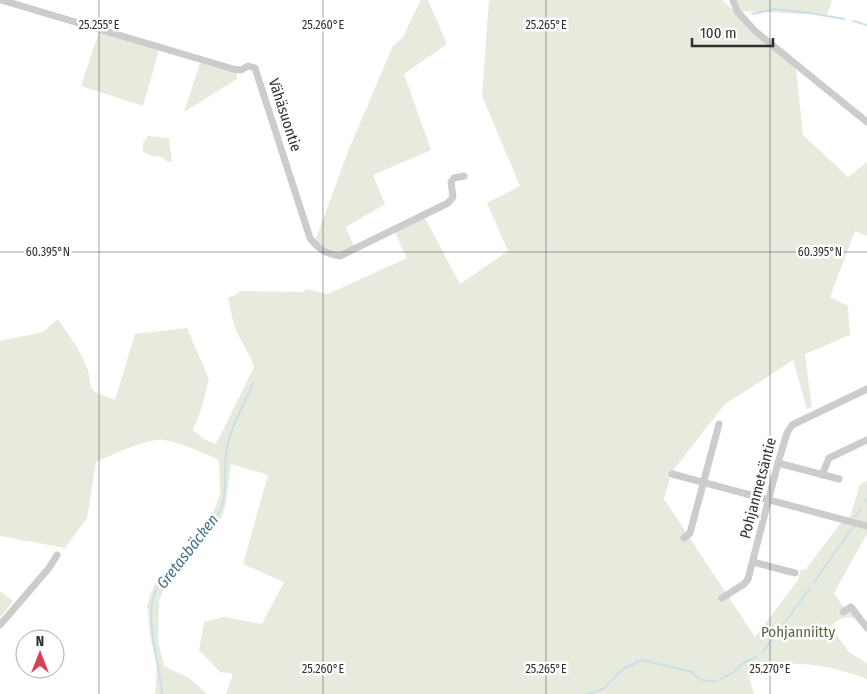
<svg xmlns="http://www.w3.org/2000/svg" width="867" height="694" font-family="'Fira Sans Condensed',sans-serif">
<rect width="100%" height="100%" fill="#fff"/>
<g fill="#e6ebde">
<path d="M421,0H428L447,44L404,74L431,150L373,175L385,204L346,227L354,247C335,256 330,255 315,241L349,149L393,46L403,37Z"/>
<path d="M489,0H722L796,68L803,135L848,177L867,162V236L855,231L830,297L848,306L850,335L805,354L812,409L811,407L807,409L793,360L724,405L672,472L664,499L755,637L798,580L801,569L805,570L840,524L850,517L860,484L867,481V534L834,593L845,609H858L860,615L858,622C848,612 839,620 830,626L849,652L867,663V679C845,671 821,664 798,664C781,663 764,667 747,670L754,694H226L233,674L220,672L199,650L204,622L224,617L262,624L284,582L243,564L268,475L231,464L226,503L222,516L197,550L165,585L159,601L158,640L164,666L189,678L207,694H155L157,665L151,641L147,606L151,592L158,579L187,547L214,510L220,495L219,460C202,453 183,443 164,440C148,438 112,455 96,462L87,518L65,548L0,536V341L43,332L58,319C68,335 81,350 87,368C90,375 89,384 93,391L115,400L135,334L187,328L209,379L202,407L193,430L204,439L216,444L254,367C253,359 241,342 237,332C232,321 231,309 228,297L234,296L240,291L303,292L306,289L328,294L407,258L395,233L425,218L460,284L508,251L487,203L520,186L482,96Z"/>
<path d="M736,0H832L827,15L741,11Z"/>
<path d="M99,32L159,50L143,106L81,86Z"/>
<path d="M200,63L237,73V79L184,112Z"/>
<path d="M148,136L169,138L172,162L166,161L163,157L152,156L143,152V143Z"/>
<path d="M0,591L13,601L0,618Z"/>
</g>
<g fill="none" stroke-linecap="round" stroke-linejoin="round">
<g stroke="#ccdfe9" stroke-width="2">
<path d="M752,14L775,9L810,13L844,19"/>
<path d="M853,21L867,25"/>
<path d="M865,502L867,499"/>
<path d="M855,517L861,508"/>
<path d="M814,582L853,527"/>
<path d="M762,653L811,587"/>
<path d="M720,680L735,671L743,663L758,656"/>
<path d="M162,694C160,666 144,618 155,592C160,580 171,572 180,563C190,552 214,524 220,511C228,492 223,468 227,447C231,426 245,403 253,383"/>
<path d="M588,694L603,689L623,669L642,660L692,672C698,681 704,681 715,681"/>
</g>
<g stroke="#ccc" stroke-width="7">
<path d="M1,0L233,69L241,70L248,66L255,68L310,238C318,249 326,254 340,256L448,203L453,197L451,182L454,178L464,176"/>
<path d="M733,0L737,11L755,31L867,122"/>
<path d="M778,463L839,479"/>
<path d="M672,474L867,526"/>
<path d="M822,475L829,458L867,440"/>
<path d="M684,538L690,533L719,424"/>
<path d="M753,562L795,573"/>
<path d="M722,598L744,584L748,579L778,463L787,433L792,425L867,389"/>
<path d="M843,612L851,607L867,628"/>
<path d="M0,625L49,568L57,555"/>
</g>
</g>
<path fill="none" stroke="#2f2f2f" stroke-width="1" stroke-opacity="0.45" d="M99,0V694M323,0V694M546,0V694M770,0V694M0,252H867"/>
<g text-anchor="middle" stroke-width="5" stroke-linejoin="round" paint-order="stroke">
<g font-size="15" fill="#2f2f2f" stroke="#fff">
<text transform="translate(285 115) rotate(72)" y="5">Vähäsuontie</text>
<text transform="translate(758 488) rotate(-75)" y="5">Pohjanmetsäntie</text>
</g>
<g font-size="15" fill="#546740" stroke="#fff">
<text x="798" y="637">Pohjanniitty</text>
</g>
<g font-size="16" font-style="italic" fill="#43738b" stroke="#fff">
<text transform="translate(187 551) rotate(-52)" y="6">Gretasbäcken</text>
</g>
</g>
<g font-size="12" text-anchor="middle" fill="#2f2f2f" stroke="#fff" stroke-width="5" stroke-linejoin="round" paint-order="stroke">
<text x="99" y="29">25.255°E</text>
<text x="323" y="29">25.260°E</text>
<text x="546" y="29">25.265°E</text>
<text x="48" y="256">60.395°N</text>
<text x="820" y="256">60.395°N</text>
<text x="323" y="673">25.260°E</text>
<text x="546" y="673">25.265°E</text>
<text x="770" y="673">25.270°E</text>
</g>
<g transform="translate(40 654)"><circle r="24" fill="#ffffff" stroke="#acacac"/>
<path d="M0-4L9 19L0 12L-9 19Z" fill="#d74053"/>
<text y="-8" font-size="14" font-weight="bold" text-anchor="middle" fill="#2f2f2f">N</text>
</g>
<path d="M692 38v8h81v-8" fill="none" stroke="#2f2f2f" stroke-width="2.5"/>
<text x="700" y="38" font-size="15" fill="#2f2f2f" stroke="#ffffff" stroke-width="4" paint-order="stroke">100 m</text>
</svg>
